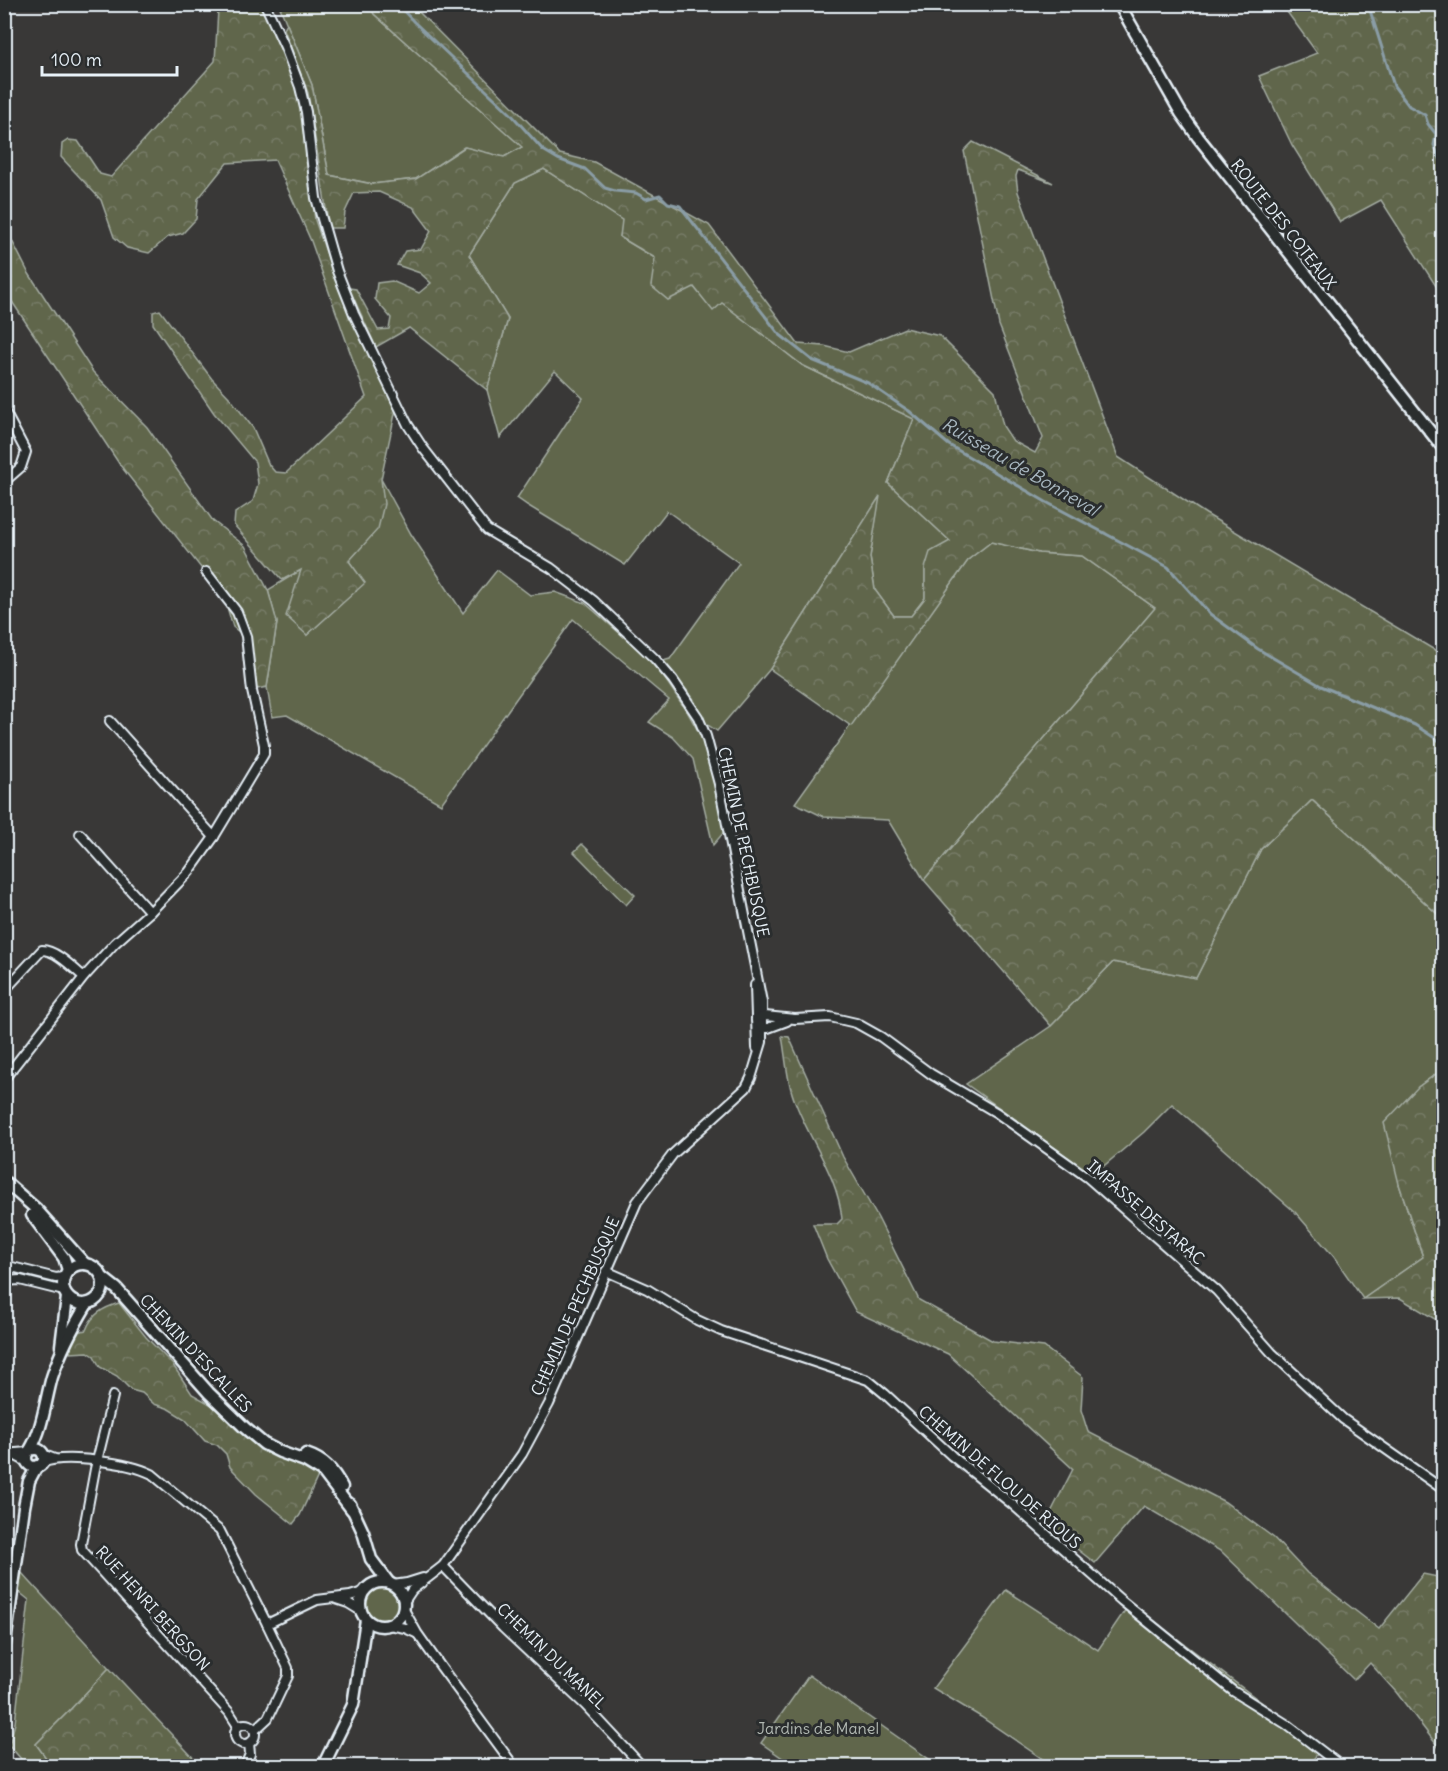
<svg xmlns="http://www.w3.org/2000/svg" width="1448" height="1771" font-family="Delius,sans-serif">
<defs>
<pattern id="forest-crowns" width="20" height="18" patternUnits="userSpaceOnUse" patternTransform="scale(1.5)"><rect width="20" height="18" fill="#60664c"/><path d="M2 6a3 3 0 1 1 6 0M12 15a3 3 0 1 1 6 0" fill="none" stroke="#777c67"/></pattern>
</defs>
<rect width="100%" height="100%" fill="#393837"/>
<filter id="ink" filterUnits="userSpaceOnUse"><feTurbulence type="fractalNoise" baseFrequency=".0167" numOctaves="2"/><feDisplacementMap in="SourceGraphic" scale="12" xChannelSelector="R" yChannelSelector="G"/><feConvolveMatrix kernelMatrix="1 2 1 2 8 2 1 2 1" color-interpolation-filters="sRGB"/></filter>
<g filter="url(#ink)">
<g fill="#60664c" stroke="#a4aca2" stroke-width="1.5">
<path d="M279,5H370L374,14L523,147L504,157L464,147L416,179L373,184L329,175L312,85Z"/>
<path d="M544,169L623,220L620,237L655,258L694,287L713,310L722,302L802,365L914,419L888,483L950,541L925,568V598L911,616H894L875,590L870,557L879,498L770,669L717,731L705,723L693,698L663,661L670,659L739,563L667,511L625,565L527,505L517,498L583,398L555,371L500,438L487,390L508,319L469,255L515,183Z"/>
<path d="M381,479L411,534L463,613L497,570L530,595L555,592L585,603L655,664L688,713L702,738L717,792L725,831L713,845L693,759L673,737L649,722L669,700L573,619L441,804L287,715L272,717L267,687L277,623L268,590L301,570L307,635L364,583L349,561C378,528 386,524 381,479Z"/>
<path d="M991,542L1039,553L1082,556L1155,608L924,880L888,820L824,817L795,803L969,559Z"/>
<path d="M1312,800L1443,919V1069L1418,1087L1399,1184L1423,1257L1363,1299L1334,1257L1295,1212L1172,1104L1144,1132L1093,1175L966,1084L1051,1026L1113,962L1196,978L1261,849Z"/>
<path d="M582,844L635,895L626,905L574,852Z"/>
<path d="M21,1572L109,1668L69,1711L36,1744L52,1766H27L9,1745L15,1723L29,1600L19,1592Z"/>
<circle cx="382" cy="1604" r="16"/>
<path d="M1006,1590L1098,1650L1130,1603L1322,1748L1308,1766H1053L981,1717L933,1688Z"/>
<path d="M809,1675L939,1766H794L761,1743Z"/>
</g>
<g fill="url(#forest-crowns)" stroke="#a4aca2" stroke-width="1.5">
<path d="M209,5H261L292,76L303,117L315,220L337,284L396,409L381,479L384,504L378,529L349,561L365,583L307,635L286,616L301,570L282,580L234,525L235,513L253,501L258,484L255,462L214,413L153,324V312L160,310L212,379L230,398L253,428L269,465L275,472L286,473L366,397L311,241L275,160L227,163L198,199L196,219L183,233L168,237L149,253L127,248L114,237L101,200L61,157L62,144L68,140L78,141L100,174L111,177L215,61L218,10Z"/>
<path d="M370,5H426L418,11L560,154L594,162L709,225L798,344L824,346L849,352L905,328L940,336L995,391L1003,426L1013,441L1035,453L1043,438L999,325L964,151L973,142L1053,183L1018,170L1016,176L1018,192L1118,457L1206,514L1443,655V919L1312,800L1261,849L1196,978L1113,962L1051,1026L924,880L1155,608L1082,556L1039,553L991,542L969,559L851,726L770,669L880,496L870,557L875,590L894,616H911L925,598V568L930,552L950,541L888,483L914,419L802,365L722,303L713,311L694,287L668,300L651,286L655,258L620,237L622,220L544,169L515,183L469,255L508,319L487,390L409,328L376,347L349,288L356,289L378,330L389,329L391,318L375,299L377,283L392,281L419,293L431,283L420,273L397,265L405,251L421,249L431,231L413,207L379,192L354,193L345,212L343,228H329L308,93L284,29L287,24L312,85L329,175L372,184L416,179L465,147L504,157L522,147L374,14Z"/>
<path d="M1282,5H1443V297L1381,200L1340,222L1292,145L1259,76L1317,53Z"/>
<path d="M4,225L28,272L93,372L147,427L213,521L245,546L268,590L277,622L267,687L251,690L244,636L233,627L224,597L120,465L5,291Z"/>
<path d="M782,1036L789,1037L843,1157L878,1218L919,1300L993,1341L1044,1347L1083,1377L1081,1410L1088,1432L1225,1502L1274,1538L1307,1573L1379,1629L1423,1574L1443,1578V1753L1396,1692L1370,1663L1354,1680L1222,1552L1144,1506L1095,1563L1045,1524L1073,1469L948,1354L856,1312L827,1259L813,1224H837L842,1219C838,1176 811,1143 796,1104C787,1084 786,1058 782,1036Z"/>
<path d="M1443,1069V1324L1400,1298L1363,1299L1423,1257L1399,1184L1384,1123L1418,1087Z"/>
<path d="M119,1303L146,1337L173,1365L192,1394L212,1405L232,1422L318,1470V1476L300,1515L293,1524L256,1494L230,1467L226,1454L217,1445L205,1441L185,1419L167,1408L154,1404L142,1393L131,1390L117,1376L100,1367L94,1356L88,1352L70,1353L68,1347L76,1332L86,1330C92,1314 103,1308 119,1303Z"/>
<path d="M109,1668L201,1766H52L36,1744L69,1711Z"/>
</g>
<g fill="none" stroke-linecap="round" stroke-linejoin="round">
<g stroke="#8a9da6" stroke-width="3">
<path d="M397,4L414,22L510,113L543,150L558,159L585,169L605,188L615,191L636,193L646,199L660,195L668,203L680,206L779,334L812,360L868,383L909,411L949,445L1046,502L1168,567L1210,614L1258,649L1321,686L1415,725L1444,744"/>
<path d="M1368,4L1394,86L1409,106L1425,115L1428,124L1436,134L1434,145L1444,168"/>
</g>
<defs>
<g id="street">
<path d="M265,4L285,47L300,87L306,112L316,198L337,271L354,314L408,425L423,448L487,530L551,568L594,601L655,659L673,680L698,717L706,736L719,784L762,1002V1042L751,1078L746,1088L673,1154L637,1202L549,1404L522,1454L443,1566L412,1590L404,1602"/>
<path d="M4,410L26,452L21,467L4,482"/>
<path d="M110,721L214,837"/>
<path d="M80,834L150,912"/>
<path d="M755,985L757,1048"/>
<path d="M4,991L42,950C56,950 73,968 84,977"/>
<path d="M756,1020L765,1016L795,1019L830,1017L856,1023L881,1037L931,1074L997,1113L1087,1177L1217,1291L1272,1353L1343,1419L1444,1490"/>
<path d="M760,1025L763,1028H768L787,1021"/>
<path d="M4,1079L84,977L115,943L150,912L189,872L214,837L264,754V745L252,691L246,636L237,612L206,572"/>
<path d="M4,1265L56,1278L63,1277"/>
<path d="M606,1271L647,1289L697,1320L721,1331L868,1380L885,1394L952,1456L1012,1504L1122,1601L1233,1691L1286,1724L1341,1766"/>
<path d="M4,1281L20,1280L64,1291"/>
<path d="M113,1396L95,1469L81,1544L82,1550L229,1712L238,1726"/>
<path d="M4,1454L28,1452"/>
<path d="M12,1454L27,1462"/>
<path d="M42,1454L55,1459"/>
<path d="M42,1463C64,1453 130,1463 152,1474L220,1531L267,1624L317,1600L350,1596L363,1592"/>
<path d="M443,1566L503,1628L585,1705L642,1766"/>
<path d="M393,1585L407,1583L423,1578"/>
<path d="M336,1599L348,1603L361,1611"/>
<path d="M403,1608L417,1633L441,1667L514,1766"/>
<path d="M389,1625L405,1628L416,1633"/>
<circle cx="245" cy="1734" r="10"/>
<path d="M255,1730L268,1718L288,1676V1668L267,1624"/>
<path d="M245,1766L250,1754L249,1743"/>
<path d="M749,1766L751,1763"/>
</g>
<g id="secondary">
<path d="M1119,4L1181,113L1198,137L1444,449"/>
<path d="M4,1181L36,1209L85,1264"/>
<path d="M32,1215L64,1258L68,1270"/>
<circle cx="83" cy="1284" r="20"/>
<path d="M103,1278L117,1289L209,1393L245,1428L264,1444L280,1452L305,1461L323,1472L352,1510"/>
<path d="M61,1346L67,1297"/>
<circle cx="35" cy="1458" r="9"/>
<path d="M30,1450C43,1428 45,1402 52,1377C60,1352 73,1327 87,1304"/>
<path d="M306,1454C324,1460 333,1470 342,1487"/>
<path d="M350,1504L363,1532L371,1559L389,1583"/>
<circle cx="382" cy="1604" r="22"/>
<path d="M4,1650L24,1507L29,1481L37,1466"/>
<path d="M323,1766L353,1705L366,1620"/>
</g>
</defs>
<use href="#street" stroke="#e8f1f8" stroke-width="12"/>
<use href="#secondary" stroke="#e8f1f8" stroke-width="15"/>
<use href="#street" stroke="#2a2d2e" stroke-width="8"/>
<use href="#secondary" stroke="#2a2d2e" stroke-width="10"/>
</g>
</g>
<g text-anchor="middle" stroke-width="6" stroke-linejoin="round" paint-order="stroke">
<g font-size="16" fill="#e8f1f8" stroke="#2a2d2e">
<text transform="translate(1284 224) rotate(52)" y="6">ROUTE DES COTEAUX</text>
<text transform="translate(744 842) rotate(78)" y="6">CHEMIN DE PECHBUSQUE</text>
<text transform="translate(1146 1212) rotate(41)" y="6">IMPASSE DESTARAC</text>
<text transform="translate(575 1306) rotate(-66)" y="6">CHEMIN DE PECHBUSQUE</text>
<text transform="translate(196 1353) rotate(47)" y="6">CHEMIN D'ESCALLES</text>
<text transform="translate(1000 1477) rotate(41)" y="6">CHEMIN DE FLOU DE RIOUS</text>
<text transform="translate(153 1608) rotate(48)" y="6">RUE HENRI BERGSON</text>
<text transform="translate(552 1656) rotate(44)" y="6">CHEMIN DU MANEL</text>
</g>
<g font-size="16" fill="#b2b9b3" stroke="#2a2d2e">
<text x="818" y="1734">Jardins de Manel</text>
</g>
<g font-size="18" font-style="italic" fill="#aab9c2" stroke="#2a2d2e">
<text transform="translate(1020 467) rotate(30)" y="6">Ruisseau de Bonneval</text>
</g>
</g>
<rect width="1448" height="1771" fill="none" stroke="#2a2d2e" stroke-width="24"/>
<rect x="12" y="12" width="1424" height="1747" fill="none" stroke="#e8f1f8" stroke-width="2" filter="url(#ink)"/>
<path d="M42 66v9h135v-9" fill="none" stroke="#e8f1f8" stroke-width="3"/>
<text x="51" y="66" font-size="18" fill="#e8f1f8" stroke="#2a2d2e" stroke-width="4.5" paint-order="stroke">100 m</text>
</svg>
